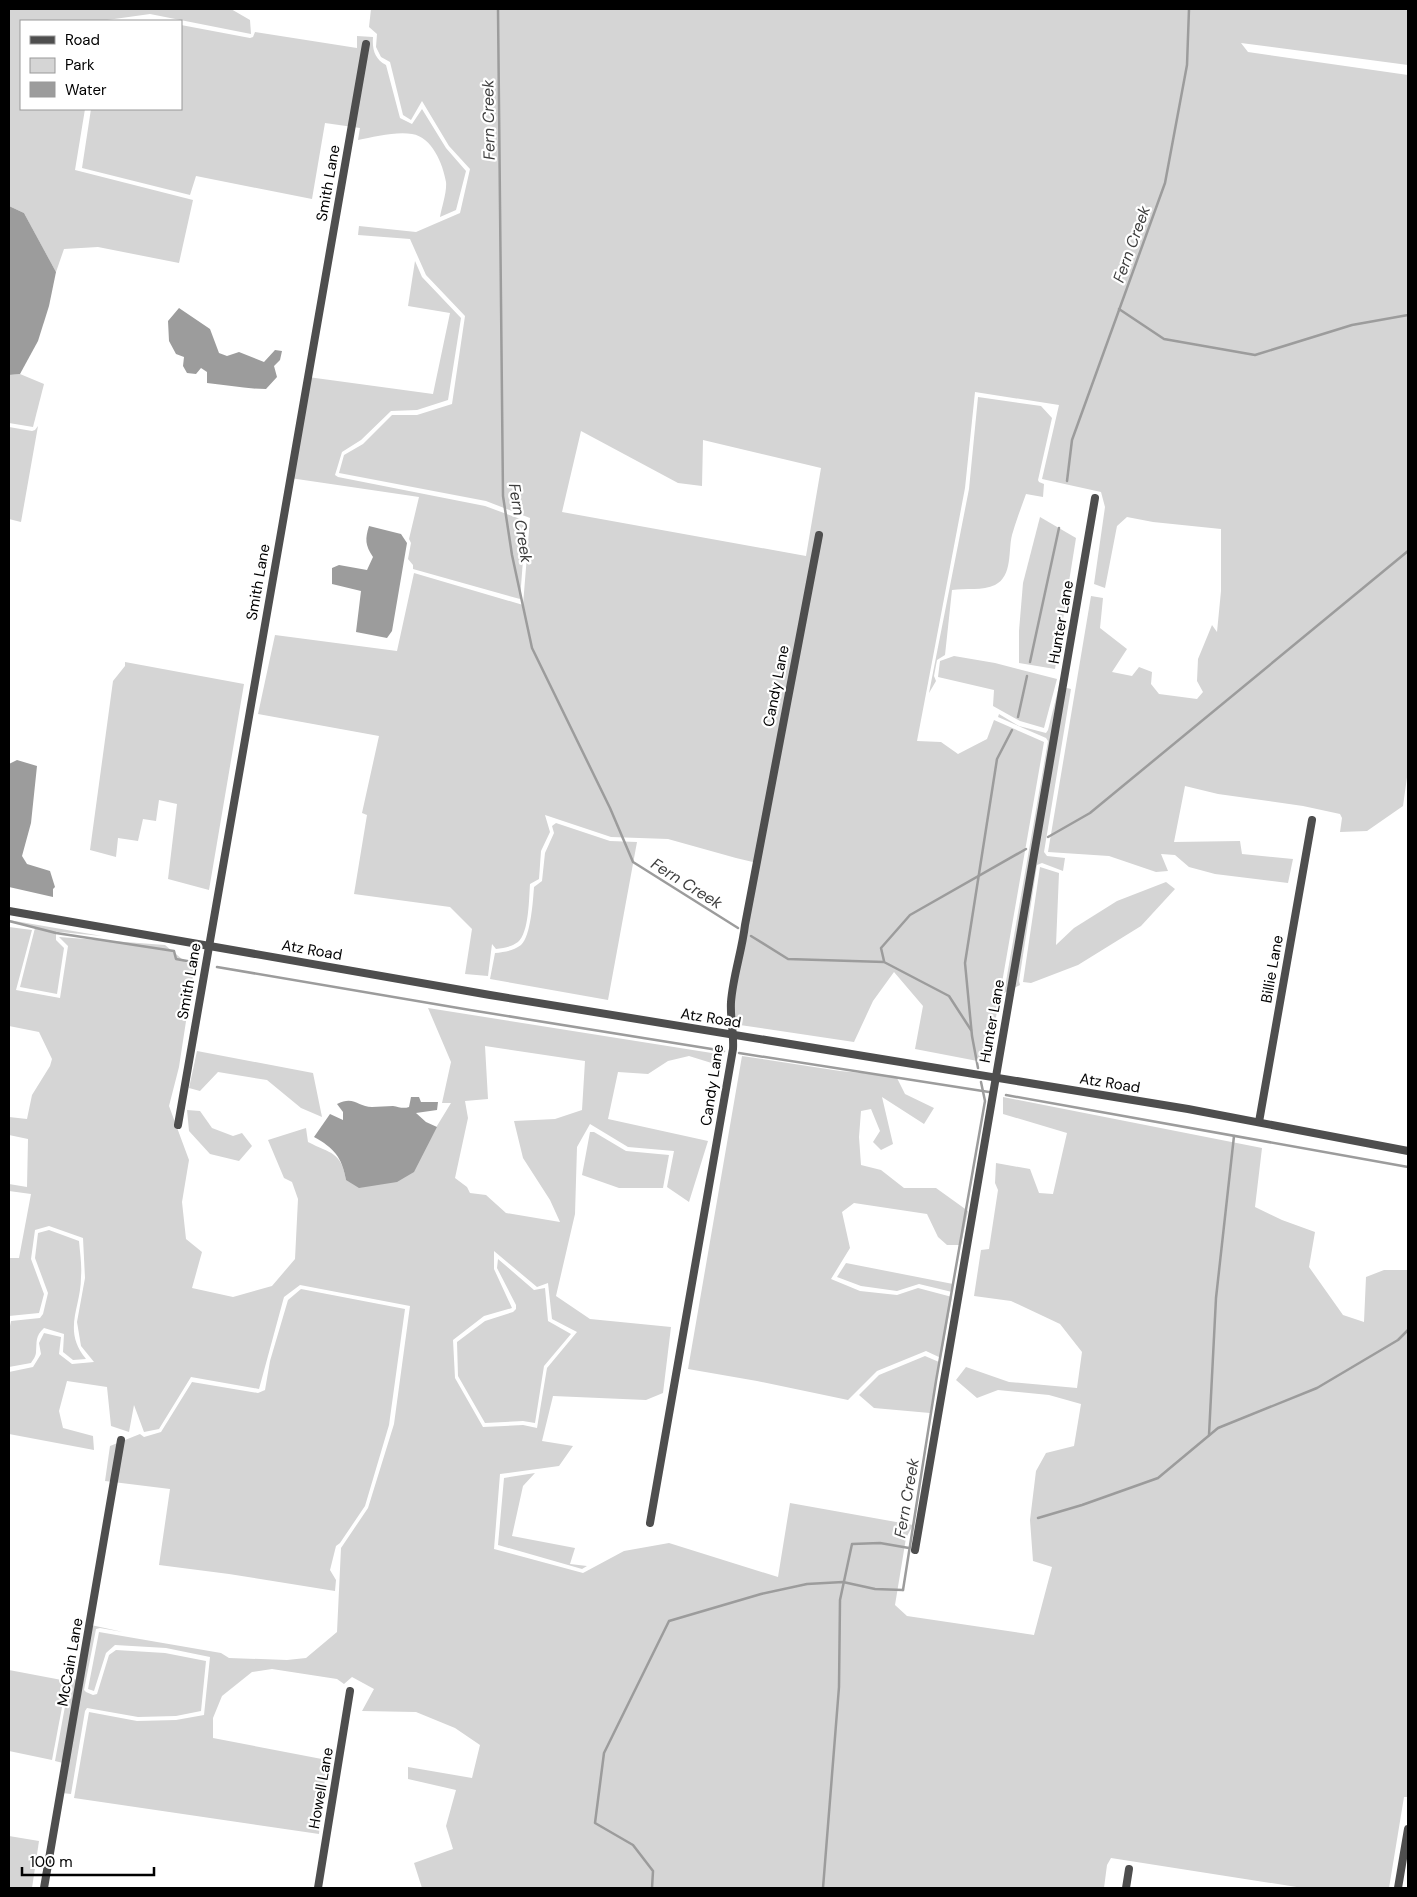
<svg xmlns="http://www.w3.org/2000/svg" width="1417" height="1897" font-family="'DM Sans',sans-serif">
<rect width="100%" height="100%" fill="#fff"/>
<g fill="#d5d5d5" fill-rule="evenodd">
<path d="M9,9H231L250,20L251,34L150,14L100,21H21V109H85L75,170L193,200L179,263L98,247L64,249L56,272L24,213L9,206Z"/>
<path d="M371,9H1408V65L1241,43L1248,52L1408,75V770L1403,806L1367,831L1340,832L1342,818L1340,814L1303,806L1218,794L1185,786L1174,842L1240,841L1242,854L1293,859L1288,883L1215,874L1189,867L1175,855L1161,854L1168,871L1156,872L1109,856L1048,852L1091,596L1103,598L1100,628L1127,649L1112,672L1132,676L1139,667L1152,672L1151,684L1159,694L1197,699L1203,692L1197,681L1198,659L1212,625L1217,632L1221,591V529L1153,522L1127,517L1117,526L1105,588L1094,584L1105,507L1101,492L1042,479L1059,405L975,392L965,488L917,741L941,742L958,754L987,739L994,720L1044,742L988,1063L915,1049L923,1006L894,972L873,1001L854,1042L733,1024L731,1005L757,863L736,858L668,839L611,837L545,815L550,832L541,851L539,879L530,884C529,898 529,933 518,942C511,947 504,948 496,949L492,944L488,976L465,974L472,929L450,907L354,894L367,815L362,813L379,736L258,714L275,635L397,651L414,573L523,605L530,518L486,501L339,473L344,455L363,444L392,415H417L452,404L465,316L426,275L410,239L358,235L359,226L416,232L460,213L470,169L449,146L422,101L411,120L403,115L390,62L381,57L376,47L377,34L369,27ZM581,431L678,483L702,486L703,440L821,468L806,556L562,512Z"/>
<path d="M181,25L250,38L253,37L255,32L357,48V36L373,37C372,50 375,59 386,65L400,118L412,124L422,109L446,148L466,171L456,210L440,217C442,206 447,192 446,182C443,164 432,137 412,134C397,131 373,137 358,140L360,128L325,123L312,199L196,176L190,195L82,168L91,109H181Z"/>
<path d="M415,261L422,277L461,318L448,400L417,410L391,411L361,440L342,452L335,475L338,477L485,506L526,521L520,599L413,569V565L408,559L411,543L409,539L419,497L290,478L308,377L433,394L450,313L408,306Z"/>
<path d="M20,374L44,384L33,427L9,423V375Z"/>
<path d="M978,397L1041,406L1052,418L1038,480L1039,482L1044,484L1043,497L1026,494C1021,508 1016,521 1012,535C1008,550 1013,576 995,585C983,591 965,588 952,590L945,655L937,660L934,676L936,681L929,693L969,489Z"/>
<path d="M38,426L21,522L9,519V427L32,431L35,430Z"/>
<path d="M1040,517L1076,538L1055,669L1019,663V631L1023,583Z"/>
<path d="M954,656L995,663L1057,679L1044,728L1020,721L993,706L994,690L938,677L940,661Z"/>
<path d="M125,662L244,684L209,890L168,879L177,804L159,800L156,821L143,819L138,841L118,838L116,857L90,850L113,681L125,666Z"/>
<path d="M1059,686L1071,689L1044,852L1047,856L1065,858L1063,871L1042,863L1037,865L1019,981L1020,985L1004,993L1048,741L1046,738L998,717L999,714L1019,726L1046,733L1048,730Z"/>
<path d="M556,823L610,841L637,842L608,1000L490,979L495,953C504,952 513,951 521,945C531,936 533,900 534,887L542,881L545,853L554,833L552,826Z"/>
<path d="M1040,867L1059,873L1056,945L1074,928L1117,901L1166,882L1175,889L1141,926L1078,965L1031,983L1023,982Z"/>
<path d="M9,920L102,936L60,932L56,934V940L64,948L57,994L20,987L35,928L32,926L9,922Z"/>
<path d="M9,927L32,930L16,990L60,998L68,946L59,937L165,945L194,969L179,1067L169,1106L189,1160L182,1202L186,1239L202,1252L192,1288L233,1297L272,1286L295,1259L298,1199L292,1182L284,1178L268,1140L306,1128L308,1142C331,1154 341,1151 346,1180L429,1139L451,1103H442L451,1062L428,1008L718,1054V1065L689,1056L668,1061L648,1074L618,1072L608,1119L708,1141L689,1202L667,1187L674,1151L628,1147L590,1124L577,1147L575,1214L556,1296L590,1319L671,1327L663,1393L646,1400L553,1396L542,1441L573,1446L559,1466L500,1474L494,1549L583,1573L624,1551L669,1543L778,1577L790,1503L913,1525L906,1538L895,1605L907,1616L1034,1635L1052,1567L1033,1561L1030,1520L1036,1471L1046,1453L1074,1446L1081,1404L1049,1395L998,1390L977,1398L956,1380L966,1367L1009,1382L1077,1388L1082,1352L1060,1324L1011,1301L974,1296L981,1250L989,1249L998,1190L995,1183L996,1163L1030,1169L1039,1193L1053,1194L1067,1133L1003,1114V1097L1262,1148L1255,1207L1282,1220L1315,1232L1309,1267L1343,1315L1364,1322L1366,1277L1384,1270H1408V1797H1404L1389,1888H1303L1111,1858L1107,1865L1104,1888H422L414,1863L453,1849L446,1826L456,1790L408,1779V1767L472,1778L480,1745L455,1728L416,1712L362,1711L374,1689L352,1677L344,1684L337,1679L272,1669L252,1672L222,1696L213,1718V1738L327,1760L319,1834L74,1798L89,1712L137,1721L176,1720L204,1715L210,1657L166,1648L115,1645L106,1653L94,1691L88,1689L99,1632L221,1653L229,1658L287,1660L306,1658L337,1632L341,1548L368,1508L394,1424L410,1306L300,1285L284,1297L259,1389L191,1377L159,1429L144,1432L134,1405L129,1432L111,1426L107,1387L67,1381L59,1411L63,1428L93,1436L94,1450L9,1434V1372L33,1367L41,1354L39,1343L44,1333L61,1337L59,1354L72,1364L94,1362L81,1346L77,1322L85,1278L83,1238L49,1226L35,1230L31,1259L44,1294L39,1313L9,1316V1258H19L31,1194L9,1191V1184L27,1187L28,1139L9,1135V1117L27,1119L32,1095L50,1066L52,1059L39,1032L9,1026ZM485,1046L585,1061L582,1110L555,1119L514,1121L523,1158L550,1200L560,1222L506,1213L486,1195L470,1193L467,1187L455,1178L468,1118L465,1101L488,1099ZM494,1251L537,1287L548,1283L552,1319L577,1332L547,1368L537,1428L523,1425L483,1427L455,1378L453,1340L484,1316L512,1308L494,1269Z"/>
<path d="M197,1051L313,1073L322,1117L301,1108L267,1080L218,1072L200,1091L189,1088Z"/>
<path d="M742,1056L840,1071L896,1076L905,1094L934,1108L924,1124L882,1097L893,1144L881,1150L873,1142L880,1131L871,1109L861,1111L859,1137L861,1165L881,1170L904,1188H936L968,1211L961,1245H947L938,1237L927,1214L854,1203L842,1212L850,1248L831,1279L860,1291L897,1295L918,1288L952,1297L941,1358L926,1351L877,1371L848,1400L757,1381L688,1369Z"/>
<path d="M187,1110L200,1111L212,1128L233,1136L242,1133L252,1146L239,1161L210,1154L189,1131Z"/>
<path d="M590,1132H594L626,1151L669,1155L663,1188H619L582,1175Z"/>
<path d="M49,1230L79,1241C80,1253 82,1265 81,1277C81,1308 62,1330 86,1359L73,1360L63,1352L64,1334L44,1328C35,1336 37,1342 36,1352C36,1356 33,1360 31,1363L9,1367V1331L11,1321L40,1318L43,1314L48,1293L35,1258L38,1233Z"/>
<path d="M498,1259L534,1290L545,1288L548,1321L571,1334L544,1366L535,1423L523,1421L485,1423L458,1376L457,1342L485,1321L513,1312L516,1309V1305L497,1268Z"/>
<path d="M846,1263L953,1284L952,1292L919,1284L897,1291L861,1286L837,1277Z"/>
<path d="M301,1289L405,1309L389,1425L365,1506L340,1543L336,1546L330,1570L336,1580L335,1591L229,1574L159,1565L170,1489L105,1481L110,1446L140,1434L144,1437L161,1432L192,1382L258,1393L265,1390L270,1361L288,1300Z"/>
<path d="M925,1356L939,1362L930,1413L874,1408L859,1395L879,1375Z"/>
<path d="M535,1473L523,1486L512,1536L575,1548L570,1564L587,1566L582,1569L498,1545L504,1478Z"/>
<path d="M91,1625L123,1632L100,1628L96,1629L84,1690L86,1692L93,1695L97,1694L109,1655L116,1650L165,1653L206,1661L201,1711L176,1716L138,1717L87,1708L85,1711L71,1794L62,1793L67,1764L55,1761L70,1679L81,1680Z"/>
<path d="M9,1670L67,1681L52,1760L9,1751Z"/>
<path d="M9,1836L39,1841L32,1888H9Z"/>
</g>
<g fill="#9c9c9c">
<path d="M9,206L24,213L56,272L49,306L38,341L20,374L9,375Z"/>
<path d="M179,308L210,329L219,353L227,356L239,352L264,362L275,350L282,351L280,360L274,366L277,377L266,389C246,389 227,385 207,383V372L201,368L196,374L187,373L183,366L184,357L176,354L169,341L168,321Z"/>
<path d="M369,526L401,534L407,543L392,631L387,638L356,632L361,591L332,584V568L339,565L367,570L373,557C365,545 365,539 369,526Z"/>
<path d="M17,760L37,766L31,823L22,856L27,864L50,871L55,887L53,889V897L9,887V764Z"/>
<path d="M411,1097H419L421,1102H438L437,1110L416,1113L426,1122L437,1127L414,1172L397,1182L359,1188L346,1180C342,1157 334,1148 314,1137L330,1114L343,1120V1112L337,1104C354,1095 358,1107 372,1107C379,1107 386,1106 393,1106C399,1107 403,1109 409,1107Z"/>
</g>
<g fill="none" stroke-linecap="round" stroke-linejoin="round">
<g stroke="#9c9c9c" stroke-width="2.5">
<path d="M498,9L503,496L512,555L532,648L610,808L633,862L738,928"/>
<path d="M1119,309L1164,339L1255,355L1352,325L1408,315"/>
<path d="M1067,481L1072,440L1165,183L1187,65L1189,9"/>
<path d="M1030,662L1059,528"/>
<path d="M1018,717L1027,676"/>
<path d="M1048,837L1090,813L1408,551"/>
<path d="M9,921L56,933L174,951L176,959L198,963"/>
<path d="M751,936L788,959L884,962L949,996L971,1030"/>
<path d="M884,961L881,948L910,915L1026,849"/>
<path d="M217,967L470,1010L724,1051"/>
<path d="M739,1053L989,1092"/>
<path d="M978,1068L972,1036L965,963L997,759L1012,730"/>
<path d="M1006,1095L1408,1167"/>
<path d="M1209,1435L1216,1298L1234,1136"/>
<path d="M1038,1518L1082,1505L1158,1478L1218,1428L1317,1388L1398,1340L1408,1330"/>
<path d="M903,1590L936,1381L985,1101L981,1082"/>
<path d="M652,1888L653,1871L633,1845L595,1823L604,1753L669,1621L761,1594L807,1584L843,1582L875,1589L903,1590"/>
<path d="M823,1888L839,1687L840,1600L852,1544L880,1543L909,1548"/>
</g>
<g stroke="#4e4e4e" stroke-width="8">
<path d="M9,911L490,995L1188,1109L1408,1151"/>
<path d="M1259,1122L1312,820"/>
<path d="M178,1125L366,44"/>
<path d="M650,1523L733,1049C734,1033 730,1018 731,1002C733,976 742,951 745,925L819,535"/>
<path d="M915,1550L1095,498"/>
<path d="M44,1888L121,1440"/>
<path d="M318,1888L350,1691"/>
<path d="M1126,1888L1129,1869"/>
<path d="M1398,1888L1408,1829"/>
</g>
</g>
<g text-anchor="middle" stroke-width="4.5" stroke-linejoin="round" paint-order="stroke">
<g font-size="15" fill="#000" stroke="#fff">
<text transform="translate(328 183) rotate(-80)" y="5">Smith Lane</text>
<text transform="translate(258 582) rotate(-80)" y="5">Smith Lane</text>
<text transform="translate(1061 622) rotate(-80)" y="5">Hunter Lane</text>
<text transform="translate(776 686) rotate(-79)" y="5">Candy Lane</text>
<text transform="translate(312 950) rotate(10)" y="5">Atz Road</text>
<text transform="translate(1272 969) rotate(-80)" y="5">Billie Lane</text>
<text transform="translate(189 981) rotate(-80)" y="5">Smith Lane</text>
<text transform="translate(711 1018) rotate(9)" y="5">Atz Road</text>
<text transform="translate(992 1021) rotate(-80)" y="5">Hunter Lane</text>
<text transform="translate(1110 1083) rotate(9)" y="5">Atz Road</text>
<text transform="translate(712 1085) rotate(-81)" y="5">Candy Lane</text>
<text transform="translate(70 1662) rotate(-80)" y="5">McCain Lane</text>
<text transform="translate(321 1788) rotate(-80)" y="5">Howell Lane</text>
</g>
<g font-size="16" font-style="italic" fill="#3d3d3d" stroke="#fff">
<text transform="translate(488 120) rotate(-91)" y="6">Fern Creek</text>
<text transform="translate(1131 244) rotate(-70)" y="6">Fern Creek</text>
<text transform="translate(521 523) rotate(81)" y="6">Fern Creek</text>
<text transform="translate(687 883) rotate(32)" y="6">Fern Creek</text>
<text transform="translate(906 1498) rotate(-80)" y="6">Fern Creek</text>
</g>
</g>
<rect width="1417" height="1897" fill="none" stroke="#000000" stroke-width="20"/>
<rect x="20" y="20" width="162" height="90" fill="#ffffff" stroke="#999999"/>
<rect x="30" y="36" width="25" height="8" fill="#4e4e4e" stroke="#999999"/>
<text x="65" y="45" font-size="15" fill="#000000">Road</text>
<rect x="30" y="58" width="25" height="15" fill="#d5d5d5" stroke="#999999"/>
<text x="65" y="70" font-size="15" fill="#000000">Park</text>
<rect x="30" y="82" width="25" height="15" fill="#9c9c9c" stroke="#999999"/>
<text x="65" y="95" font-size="15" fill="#000000">Water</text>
<path d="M22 1867v8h132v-8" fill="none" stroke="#000000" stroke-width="2.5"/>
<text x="30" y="1867" font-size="15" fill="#000000" stroke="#ffffff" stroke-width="4" paint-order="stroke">100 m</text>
</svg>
